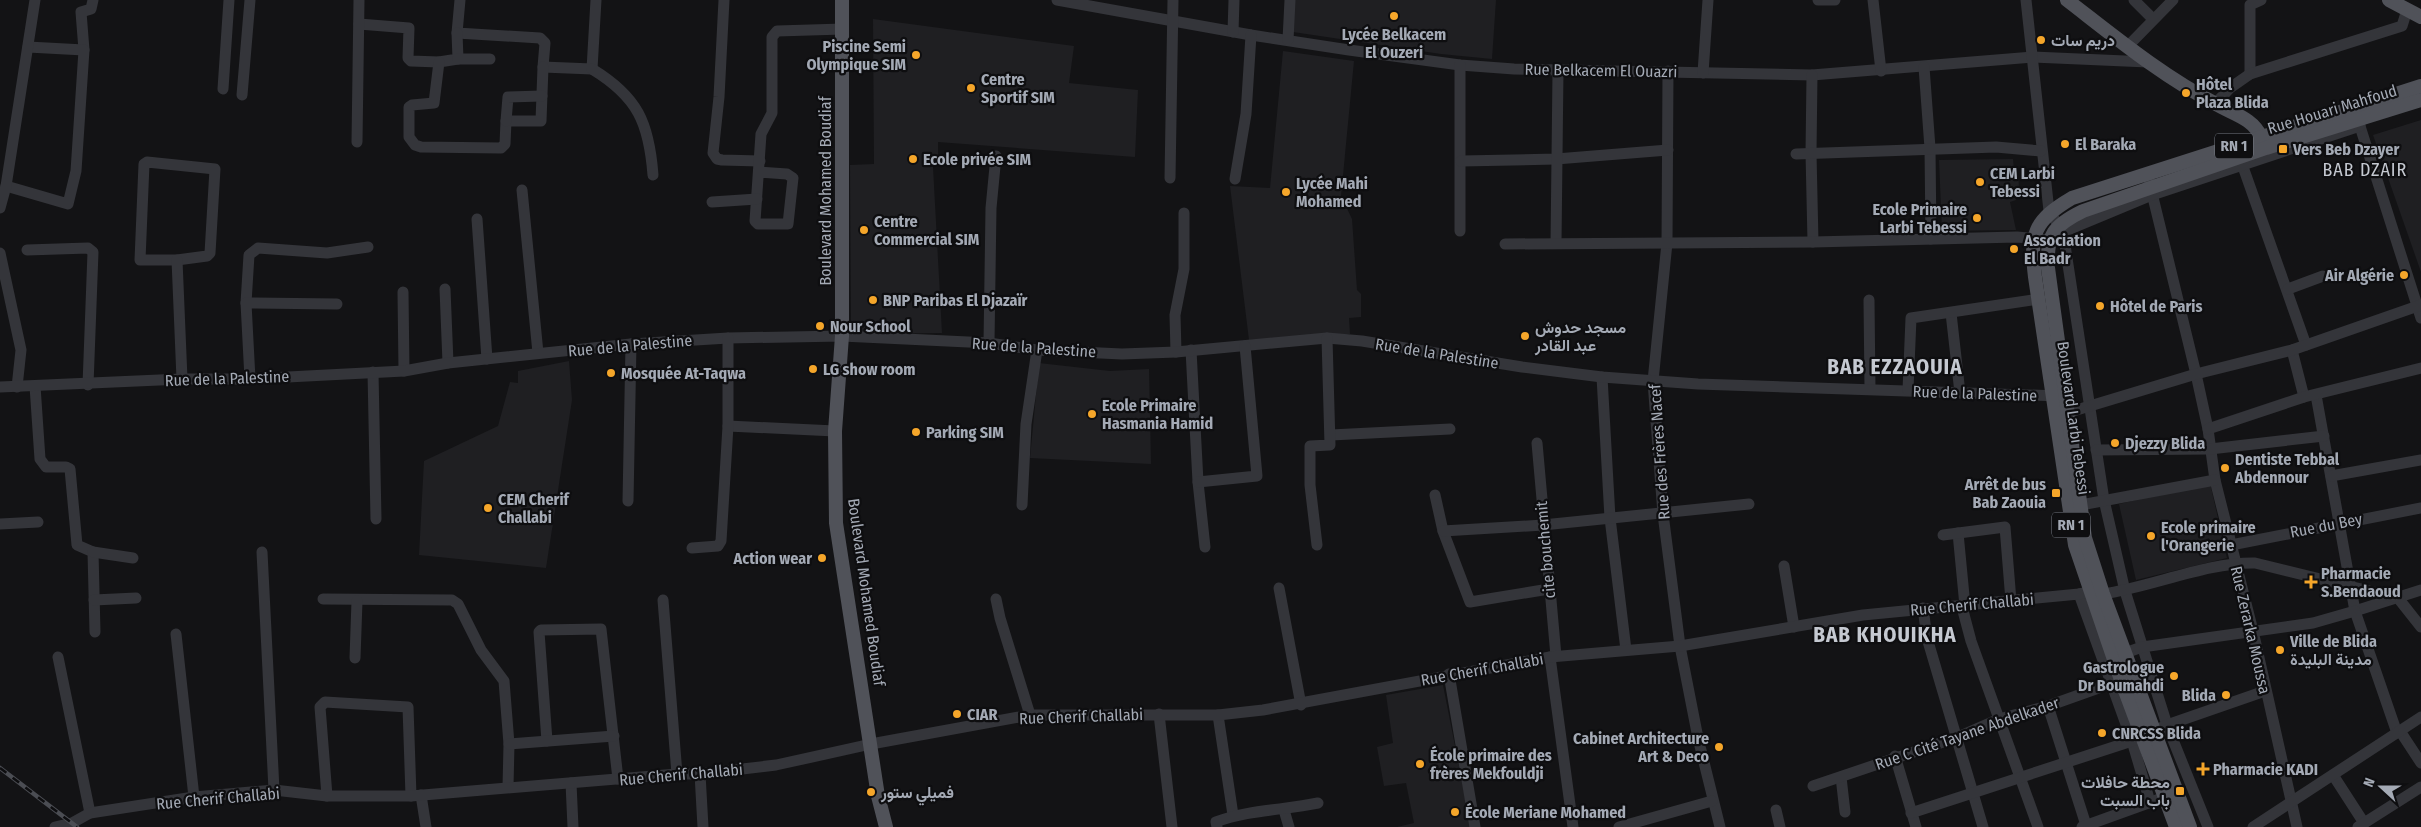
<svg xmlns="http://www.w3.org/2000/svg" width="2421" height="827" font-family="'Fira Sans Condensed',Vazirmatn,sans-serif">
<rect width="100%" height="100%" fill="#131315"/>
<g fill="#1f1f22">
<path d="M1294,0H1496L1492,59L1441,54L1293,32Z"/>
<path d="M873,19L1074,46L1069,83L1138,90L1135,157L938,142V166L933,167L942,333L851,334L850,165L874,164Z"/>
<path d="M1283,51L1354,61L1341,196L1352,219L1357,290L1361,294V317L1349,318L1350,334L1249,340L1230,186L1270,188Z"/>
<path d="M2421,120V272L2373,135Z"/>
<path d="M2013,159L2014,170H2018L2019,189H2015L2016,200L2010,202L2016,230L1942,231L1939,160Z"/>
<path d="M569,361L572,400L546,568L419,555L424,461L498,426L510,382L518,383V371Z"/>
<path d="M1039,363L1110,371L1149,369L1151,464L1030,458Z"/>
<path d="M2210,483L2227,558L2136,580L2119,504Z"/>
<path d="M1443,685L1471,827H1397L1414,823L1406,783L1384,786L1377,747L1393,743L1386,695Z"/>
</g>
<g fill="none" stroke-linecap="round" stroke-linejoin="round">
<g stroke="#34353a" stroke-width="11">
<path d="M460,0L457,33L540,38L545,43L543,67L592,69L596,0"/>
<path d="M724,0L719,97L713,153L717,159L722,160L760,161"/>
<path d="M1057,0L1251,35L1349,50L1460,65L1514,69L1812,75L2033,57L2148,62"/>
<path d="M1818,0H1835"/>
<path d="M1873,0L1881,71"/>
<path d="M2026,0L2049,211L2063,232L2104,500L2125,591L2167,725L2208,827"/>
<path d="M2134,0L2153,19"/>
<path d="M359,24L409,28L408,58L411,61L439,62L458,59L457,33"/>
<path d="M1233,32L1234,0"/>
<path d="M1288,40L1290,0"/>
<path d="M2127,47L2173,0"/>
<path d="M84,50L81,12L91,9L93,0"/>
<path d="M458,59H490"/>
<path d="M439,62L434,103L412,105L409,107V137L415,145L421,147L501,148L505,144L506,121H541L543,67"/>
<path d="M1460,65V231"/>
<path d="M1924,67L1930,148L1931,239"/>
<path d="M592,69C638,97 649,123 653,175"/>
<path d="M1668,71L1667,243L1653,381L1663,514L1680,646L1698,738L1720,827"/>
<path d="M1703,73L1708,0"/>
<path d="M2250,74V5L2261,0"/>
<path d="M1812,75L1811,153L1813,242"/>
<path d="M223,89L229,0"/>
<path d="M242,95L250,0"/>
<path d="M2215,104L2230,88L2250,74L2402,26L2407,10"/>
<path d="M2358,120L2421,318"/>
<path d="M506,121L508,97L542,96"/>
<path d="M357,142L359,0"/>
<path d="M1796,154L1996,147L2041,151"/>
<path d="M1461,161L1556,159L1668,150"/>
<path d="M147,162L215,169L210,253L207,256L177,260H140L144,164Z"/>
<path d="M2242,164L2306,345"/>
<path d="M760,172L787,174L793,178L788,224H758L755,221L761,134L772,113V37L777,31L843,29"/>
<path d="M1170,178L1173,0"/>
<path d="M1235,179L1246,114L1251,35"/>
<path d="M2149,181L2196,374L2208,429L2215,480L2253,631L2297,827"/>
<path d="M6,186L68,204L76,171L84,50L28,47"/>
<path d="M522,190L538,353"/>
<path d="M712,202L757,199"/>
<path d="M0,208L6,186L35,0"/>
<path d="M477,219L487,359"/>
<path d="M2063,232L2152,195L2360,126"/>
<path d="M1556,243L1558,71"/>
<path d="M1505,244L1813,242L2017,237L2049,240"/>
<path d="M27,250L88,248L93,252L88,385"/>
<path d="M0,253L21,350L17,387"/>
<path d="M177,260L182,379"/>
<path d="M445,289L448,363"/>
<path d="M2288,289L2323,276"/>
<path d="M403,292L404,371"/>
<path d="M1869,300L1870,389"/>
<path d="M246,303L249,255L258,248L327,253L368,247"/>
<path d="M1951,313L1960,393"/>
<path d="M989,343L991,208L996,156"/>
<path d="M1191,350L1198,482L1205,547"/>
<path d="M2292,350L2304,397"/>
<path d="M1176,352L1175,315L1184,269V213"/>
<path d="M373,372L376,519"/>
<path d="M1602,377L1610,518L1626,650"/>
<path d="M250,379L246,303L337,304"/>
<path d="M35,386L40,459L46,467H66L70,469L77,545L93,552L95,632"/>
<path d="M0,387L182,379H250L404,371L448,363L631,344L728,338L842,336L989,343L1037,350L1122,354L1176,352L1327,338L1362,341L1522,367L1602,377L1698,384L2060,396"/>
<path d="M1908,390L1911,318L2039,299"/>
<path d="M2316,395L2355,611L2421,590"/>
<path d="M2060,415L2196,374L2292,350L2421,305"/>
<path d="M728,426L835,431"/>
<path d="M2208,429L2304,397L2421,368"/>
<path d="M1331,435L1450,429"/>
<path d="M1537,443L1556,656"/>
<path d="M2096,450L2210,449L2324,436"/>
<path d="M2331,476L2421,460"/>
<path d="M1198,482L1257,476L1245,346"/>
<path d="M1435,495L1443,531L1470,602L1549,589"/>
<path d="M628,501L631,344"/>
<path d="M1022,505L1026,424L1037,350"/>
<path d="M2081,505L2215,480"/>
<path d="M0,524L38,522"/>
<path d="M1443,531L1543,525L1749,504"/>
<path d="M1958,533L1965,606"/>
<path d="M1943,535L2005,527L2011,601"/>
<path d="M1317,545L1310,485V446L1330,445L1327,338"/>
<path d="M2231,545L2421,508"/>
<path d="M692,548L718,546L721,541L728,426V338"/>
<path d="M93,552L133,558"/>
<path d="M262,552L274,790"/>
<path d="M1784,566L1794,627"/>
<path d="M1279,588L1301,705"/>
<path d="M2079,594L2132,741L2150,802"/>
<path d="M2103,594C2151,587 2208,562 2255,563L2398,598L2421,627"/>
<path d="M323,599L452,600L458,604L481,650L504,681L509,744L508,787"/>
<path d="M996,599L1000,618L1030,715"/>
<path d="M94,600L136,598"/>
<path d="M663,600L677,774"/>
<path d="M1962,607L1971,641L2038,827"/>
<path d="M1923,608L1927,638L1983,827"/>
<path d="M176,634L194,797"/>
<path d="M2125,653L2142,647L2313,623L2355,611L2397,733"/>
<path d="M58,657L90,813"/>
<path d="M1550,657L1573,827"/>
<path d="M355,658L357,601"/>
<path d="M1449,674L1475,827"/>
<path d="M2048,706L2086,825"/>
<path d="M1159,714L1172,827"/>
<path d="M1218,715L1233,815"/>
<path d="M2400,731L2421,763"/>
<path d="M547,741L539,632L541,630L601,629L618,779"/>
<path d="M509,744L614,736"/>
<path d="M1895,756L1916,827"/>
<path d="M700,774L703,827"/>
<path d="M2333,775L2364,823"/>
<path d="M1841,777L1845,812"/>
<path d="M571,783L573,827"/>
<path d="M1813,786L1958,737L1999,719L2048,706L2121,680"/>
<path d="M421,795L426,827"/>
<path d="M327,796L320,707L325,702L408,707L411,796"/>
<path d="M1284,810L1289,827"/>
<path d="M1776,810L1780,827"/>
<path d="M1911,813L2132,741L2167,725L2265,691"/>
<path d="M55,827L72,823L90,813L194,797L274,790L327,796H411L677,774H700L776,765L871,744L1030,715H1218L1263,710L1550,657L1680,646L1863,615L2079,594L2098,590"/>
<path d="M1217,827L1216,822C1247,810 1285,810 1318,803"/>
<path d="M1619,827L1712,801"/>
<path d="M2082,827L2165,797"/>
<path d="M2253,827L2421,717"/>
<path d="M2358,827L2421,787"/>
</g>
<g stroke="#505259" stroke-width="14">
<path d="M842,0V336L835,431L836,523L878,796L886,827"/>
<path d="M2067,0C2115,37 2162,76 2216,104C2233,114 2253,118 2261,137"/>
<path d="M2389,0L2421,17"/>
<path d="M2176,827L2121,680L2075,545L2035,277C2030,234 2033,221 2072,198L2421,86"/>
<path d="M2190,827L2103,594L2085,538L2048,268C2046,235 2054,225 2083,211L2266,148L2421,100"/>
</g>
<defs>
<path id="rail" d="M0,768L77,827"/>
</defs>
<use href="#rail" stroke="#4b4d53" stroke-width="4.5"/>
<use href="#rail" stroke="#0e0e10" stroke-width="2.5" stroke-dasharray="8" stroke-linecap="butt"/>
</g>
<g fill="#f5a62a" stroke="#0e0e10" stroke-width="2">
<circle cx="1394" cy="16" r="5"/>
<circle cx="2041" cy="40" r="5"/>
<circle cx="916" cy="55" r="5"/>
<circle cx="971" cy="88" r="5"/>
<circle cx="2186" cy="93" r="5"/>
<circle cx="2065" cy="144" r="5"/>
<rect x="2278" y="144" width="10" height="10" rx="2.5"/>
<circle cx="913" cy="159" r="5"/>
<circle cx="1980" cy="182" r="5"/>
<circle cx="1286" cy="192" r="5"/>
<circle cx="1977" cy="218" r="5"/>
<circle cx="864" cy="230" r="5"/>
<circle cx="2014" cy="249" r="5"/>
<circle cx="2404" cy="275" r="5"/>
<circle cx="873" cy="300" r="5"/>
<circle cx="2100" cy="306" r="5"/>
<circle cx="820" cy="326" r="5"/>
<circle cx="1525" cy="336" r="5"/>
<circle cx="813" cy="369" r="5"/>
<circle cx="611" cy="373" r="5"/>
<circle cx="1092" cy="414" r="5"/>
<circle cx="916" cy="432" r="5"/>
<circle cx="2115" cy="443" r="5"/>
<circle cx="2225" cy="468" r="5"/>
<rect x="2051" y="488" width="10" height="10" rx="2.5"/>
<circle cx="488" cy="508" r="5"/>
<circle cx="2151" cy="536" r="5"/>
<circle cx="822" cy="558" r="5"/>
<path d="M2308.5 574.5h5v5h5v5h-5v5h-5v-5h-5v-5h5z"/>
<circle cx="2280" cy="650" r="5"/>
<circle cx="2174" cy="676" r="5"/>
<circle cx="2226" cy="695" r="5"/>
<circle cx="957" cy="714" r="5"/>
<circle cx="2102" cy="733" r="5"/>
<circle cx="1719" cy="747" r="5"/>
<circle cx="1420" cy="764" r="5"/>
<path d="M2200.5 761.5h5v5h5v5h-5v5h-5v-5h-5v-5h5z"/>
<rect x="2175" y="786" width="10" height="10" rx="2.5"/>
<circle cx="871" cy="792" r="5"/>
<circle cx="1455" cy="812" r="5"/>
</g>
<g text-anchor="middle" stroke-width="4.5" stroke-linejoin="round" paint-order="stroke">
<g fill="#0e0e10" stroke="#777b84" stroke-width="1">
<rect x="2215" y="133.5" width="38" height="25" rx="4"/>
<rect x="2052" y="512.5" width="38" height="25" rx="4"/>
</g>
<g font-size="15" font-weight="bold" fill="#a4aab5">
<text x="2234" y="151">RN 1</text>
<text x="2071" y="530">RN 1</text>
</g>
<g font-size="16" font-weight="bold" fill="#a4aab5" stroke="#0e0e10" text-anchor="start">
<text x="1394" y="40" text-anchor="middle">Lycée Belkacem<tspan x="1394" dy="18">El Ouzeri</tspan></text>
<text x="2051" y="46">دريم سات</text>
<text x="906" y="52" text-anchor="end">Piscine Semi<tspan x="906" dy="18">Olympique SIM</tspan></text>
<text x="981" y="85">Centre<tspan x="981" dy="18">Sportif SIM</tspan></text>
<text x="2196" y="90">Hôtel<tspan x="2196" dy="18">Plaza Blida</tspan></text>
<text x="2075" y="150">El Baraka</text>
<text x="2293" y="155">Vers Beb Dzayer</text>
<text x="923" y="165">Ecole privée SIM</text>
<text x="1990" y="179">CEM Larbi<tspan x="1990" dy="18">Tebessi</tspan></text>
<text x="1296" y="189">Lycée Mahi<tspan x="1296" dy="18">Mohamed</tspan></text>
<text x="1967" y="215" text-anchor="end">Ecole Primaire<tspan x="1967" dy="18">Larbi Tebessi</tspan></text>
<text x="874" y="227">Centre<tspan x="874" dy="18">Commercial SIM</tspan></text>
<text x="2024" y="246">Association<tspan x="2024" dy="18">El Badr</tspan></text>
<text x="2394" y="281" text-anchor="end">Air Algérie</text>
<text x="883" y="306">BNP Paribas El Djazaïr</text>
<text x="2110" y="312">Hôtel de Paris</text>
<text x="830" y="332">Nour School</text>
<text x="1535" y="333">مسجد حدوش<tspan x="1535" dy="18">عبد القادر</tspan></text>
<text x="823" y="375">LG show room</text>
<text x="621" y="379">Mosquée At-Taqwa</text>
<text x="1102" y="411">Ecole Primaire<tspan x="1102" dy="18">Hasmania Hamid</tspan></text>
<text x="926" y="438">Parking SIM</text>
<text x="2125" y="449">Djezzy Blida</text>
<text x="2235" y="465">Dentiste Tebbal<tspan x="2235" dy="18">Abdennour</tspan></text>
<text x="2046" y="490" text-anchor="end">Arrêt de bus<tspan x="2046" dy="18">Bab Zaouia</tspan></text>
<text x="498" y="505">CEM Cherif<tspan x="498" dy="18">Challabi</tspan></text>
<text x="2161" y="533">Ecole primaire<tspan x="2161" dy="18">l'Orangerie</tspan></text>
<text x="812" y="564" text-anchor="end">Action wear</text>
<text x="2321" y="579">Pharmacie<tspan x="2321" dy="18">S.Bendaoud</tspan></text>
<text x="2290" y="647">Ville de Blida<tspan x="2290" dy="18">مدينة البليدة</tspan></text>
<text x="2164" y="673" text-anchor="end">Gastrologue<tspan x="2164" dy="18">Dr Boumahdi</tspan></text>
<text x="2216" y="701" text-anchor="end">Blida</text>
<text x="967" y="720">CIAR</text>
<text x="2112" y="739">CNRCSS Blida</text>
<text x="1709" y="744" text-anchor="end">Cabinet Architecture<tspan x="1709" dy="18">Art &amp; Deco</tspan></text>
<text x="1430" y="761">École primaire des<tspan x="1430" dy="18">frères Mekfouldji</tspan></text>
<text x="2213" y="775">Pharmacie KADI</text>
<text x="2170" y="788" text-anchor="end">محطة حافلات<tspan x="2170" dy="18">باب السبت</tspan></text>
<text x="881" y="798">فميلي ستور</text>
<text x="1465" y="818">École Meriane Mohamed</text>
</g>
<g font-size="16" fill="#a4aab5" stroke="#0e0e10">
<text transform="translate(1601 70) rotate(1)" y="6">Rue Belkacem El Ouazri</text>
<text transform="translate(2332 109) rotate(-17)" y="6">Rue Houari Mahfoud</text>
<text transform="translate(825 191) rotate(-90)" y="6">Boulevard Mohamed Boudiaf</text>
<text transform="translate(630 345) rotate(-5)" y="6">Rue de la Palestine</text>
<text transform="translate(1034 347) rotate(4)" y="6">Rue de la Palestine</text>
<text transform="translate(1437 353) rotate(9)" y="6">Rue de la Palestine</text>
<text transform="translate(227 378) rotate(-2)" y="6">Rue de la Palestine</text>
<text transform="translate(1975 393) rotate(2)" y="6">Rue de la Palestine</text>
<text transform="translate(2074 418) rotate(82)" y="6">Boulevard Larbi Tebessi</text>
<text transform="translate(1659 452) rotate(-94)" y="6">Rue des Frères Nacef</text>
<text transform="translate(2326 525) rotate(-11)" y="6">Rue du Bey</text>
<text transform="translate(1545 550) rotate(-95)" y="6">cite bouchemit</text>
<text transform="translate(867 592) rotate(82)" y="6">Boulevard Mohamed Boudiaf</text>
<text transform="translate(1972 604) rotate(-5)" y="6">Rue Cherif Challabi</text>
<text transform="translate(2251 630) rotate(77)" y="6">Rue Zerarka Moussa</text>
<text transform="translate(1482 669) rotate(-10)" y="6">Rue Cherif Challabi</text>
<text transform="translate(1081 716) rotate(-2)" y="6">Rue Cherif Challabi</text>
<text transform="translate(1967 733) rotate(-19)" y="6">Rue C Cité Tayane Abdelkader</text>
<text transform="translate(681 774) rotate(-5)" y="6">Rue Cherif Challabi</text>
<text transform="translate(218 798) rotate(-5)" y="6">Rue Cherif Challabi</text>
</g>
<g font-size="18" letter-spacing="1" fill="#c5c9d1" stroke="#0e0e10">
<text x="2365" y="176">BAB DZAIR</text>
</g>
<g font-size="21" font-weight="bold" letter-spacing="1" fill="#c5c9d1" stroke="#0e0e10">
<text x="1895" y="374">BAB EZZAOUIA</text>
<text x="1885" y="642">BAB KHOUIKHA</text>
</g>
</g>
<g transform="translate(2381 787) rotate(291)" stroke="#0e0e10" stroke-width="4" paint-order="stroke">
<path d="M0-4L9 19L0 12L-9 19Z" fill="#a4aab5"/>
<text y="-8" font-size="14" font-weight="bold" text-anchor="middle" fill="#a4aab5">N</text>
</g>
</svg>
